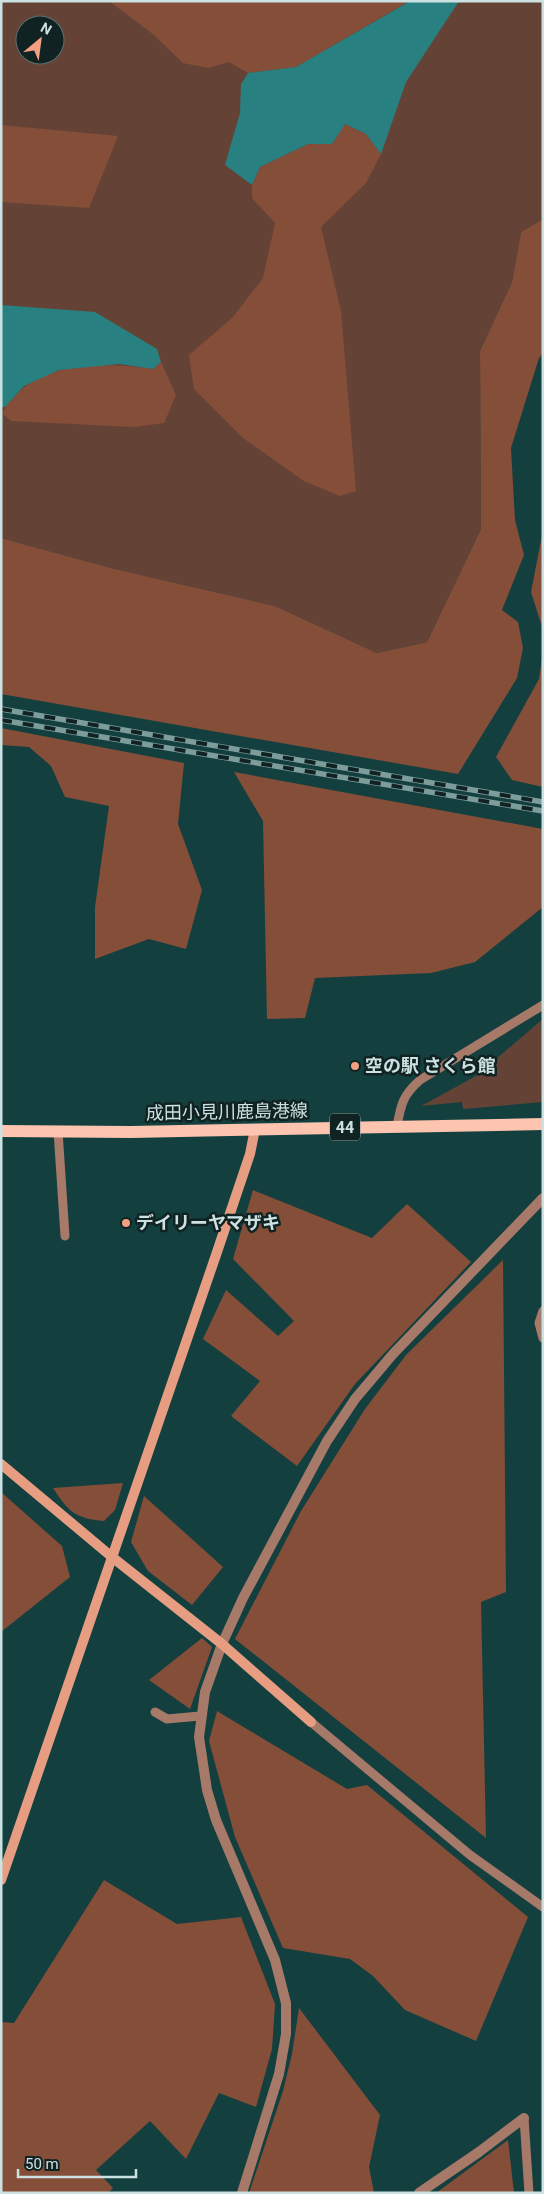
<svg xmlns="http://www.w3.org/2000/svg" width="544" height="2194" font-family="Roboto,'Noto Sans JP',sans-serif">
<rect width="100%" height="100%" fill="#133f3f"/>
<g fill="#644336" fill-rule="evenodd">
<path d="M1,1H543V219L521,232L512,282L480,351L481,529L427,642L377,653L275,606L115,569L1,538ZM25,25H55V55H25Z"/>
<path d="M543,1019V1102L463,1109L462,1102L421,1106L476,1076Z"/>
</g>
<g fill="#854e39">
<path d="M109,1H409L296,67L248,73L229,62L208,68L183,63L154,35Z"/>
<path d="M344,124L366,134L381,154L366,183L321,227L341,311L356,491L340,496L304,481L243,438L194,389L189,355L233,317L263,278L275,223L252,198V185L260,167L308,144H332Z"/>
<path d="M1,125L118,136L89,208L1,202Z"/>
<path d="M543,219V353L539,358L511,448L515,520L524,555L502,610L518,622L523,648L517,678L458,774L1,694V538L115,569L275,606L377,653L427,642L481,529L480,351L512,282L521,232Z"/>
<path d="M161,362L176,395L164,423L134,427L11,421L3,414C5,405 11,401 16,395C49,360 110,363 153,369Z"/>
<path d="M543,530V630L531,592Z"/>
<path d="M543,651V787L512,780L496,757L539,679Z"/>
<path d="M1,728L184,763L178,824L202,890L186,949L149,939L95,959V907L109,806L65,797L51,766L29,747L1,745Z"/>
<path d="M234,772L543,829V907L475,962L431,973L315,978L305,1018L267,1019L263,821Z"/>
<path d="M253,1190L372,1238L407,1204L471,1262L355,1384L297,1466L231,1416L260,1381L203,1339L226,1290L278,1336L294,1321L233,1259Z"/>
<path d="M503,1260L506,1592L481,1602L486,1838L235,1639L301,1511L365,1409L406,1355Z"/>
<path d="M123,1483L115,1510L104,1521C74,1518 69,1512 53,1488Z"/>
<path d="M1,1492L62,1546L70,1577L1,1632Z"/>
<path d="M144,1496L223,1567L192,1605L148,1571L131,1542Z"/>
<path d="M202,1638L212,1647L190,1709L149,1680Z"/>
<path d="M217,1711L347,1789L367,1785L528,1917L476,2041L405,2010L373,1976L350,1959L283,1948L235,1837L209,1741Z"/>
<path d="M104,1880L177,1924L241,1917L275,2004L272,2049L256,2107L219,2093L186,2159L150,2121L96,2170L113,2188L108,2193H1V2022L14,2023Z"/>
<path d="M299,2008L380,2115L369,2167L374,2193H249L283,2091L292,2054Z"/>
<path d="M508,2140L514,2193H436Z"/>
</g>
<g fill="#298081">
<path d="M410,1H459L406,82L381,154L366,134L345,124L332,144H308L260,167L252,185L225,165L240,113L241,84L248,73L296,67Z"/>
<path d="M1,305L95,312L157,349L161,362L153,369L119,364L59,370L24,386L5,407H1Z"/>
</g>
<g fill="none" stroke-linecap="round" stroke-linejoin="round">
<g stroke="#a77968" stroke-width="9">
<path d="M397,1126C401,1104 403,1095 420,1080L543,1005"/>
<path d="M58,1131L65,1236"/>
<path d="M543,1311L539,1323L543,1338"/>
<path d="M155,1712L167,1719L200,1716"/>
<path d="M311,1722L470,1855L543,1907"/>
<path d="M524,2118L529,2193"/>
</g>
<g stroke="#a77968" stroke-width="10">
<path d="M242,2193L279,2074L286,2034V2003L275,1960L216,1820L207,1790L199,1737L205,1692L222,1644L243,1598L327,1441L355,1399L393,1354L543,1198"/>
<path d="M419,2193L479,2152L524,2118"/>
</g>
<g stroke="#e69d81" stroke-width="10">
<path d="M1,1464L112,1557L222,1644L311,1722"/>
<path d="M1,1880L216,1255L250,1154L255,1129"/>
</g>
<path stroke="#fdc4af" stroke-width="12" d="M1,1131L131,1132L543,1124"/>
<defs>
<g id="rail">
<path d="M1,709L543,802"/>
<path d="M1,720L543,811"/>
</g>
</defs>
<use href="#rail" stroke="#7d9c9c" stroke-width="5.5"/>
<use href="#rail" stroke="#122" stroke-width="4" stroke-dasharray="11" stroke-linecap="butt"/>
</g>
<g fill="#f2a081" stroke="#122" stroke-width="2">
<circle cx="355" cy="1066" r="5"/>
<circle cx="126" cy="1223" r="5"/>
</g>
<g text-anchor="middle" stroke-width="5" stroke-linejoin="round" paint-order="stroke">
<rect fill="#122" stroke="#94a8a8" stroke-width="1" x="330" y="1113.5" width="30" height="27" rx="4"/>
<g font-size="16" font-weight="bold" fill="#cce2e2">
<text x="345" y="1133">44</text>
</g>
<g font-size="18" font-weight="bold" fill="#cce2e2" stroke="#122" text-anchor="start">
<text x="365" y="1072">空の駅 さくら館</text>
<text x="136" y="1229">デイリーヤマザキ</text>
</g>
<g font-size="18" fill="#cce2e2" stroke="#122">
<text transform="translate(227 1112) rotate(-1)" y="6">成田小見川鹿島港線</text>
</g>
</g>
<rect width="544" height="2194" fill="none" stroke="#cce2e2" stroke-width="5"/>
<g transform="translate(40 40) rotate(29)"><circle r="24" fill="#112222" stroke="#5c6f6f"/>
<path d="M0-4L9 19L0 12L-9 19Z" fill="#f2a081"/>
<text y="-8" font-size="14" font-weight="bold" text-anchor="middle" fill="#cce2e2">N</text>
</g>
<path d="M18 2169v8h118v-8" fill="none" stroke="#cce2e2" stroke-width="2.5"/>
<text x="25" y="2169" font-size="15" fill="#cce2e2" stroke="#112222" stroke-width="4" paint-order="stroke">50 m</text>
</svg>
